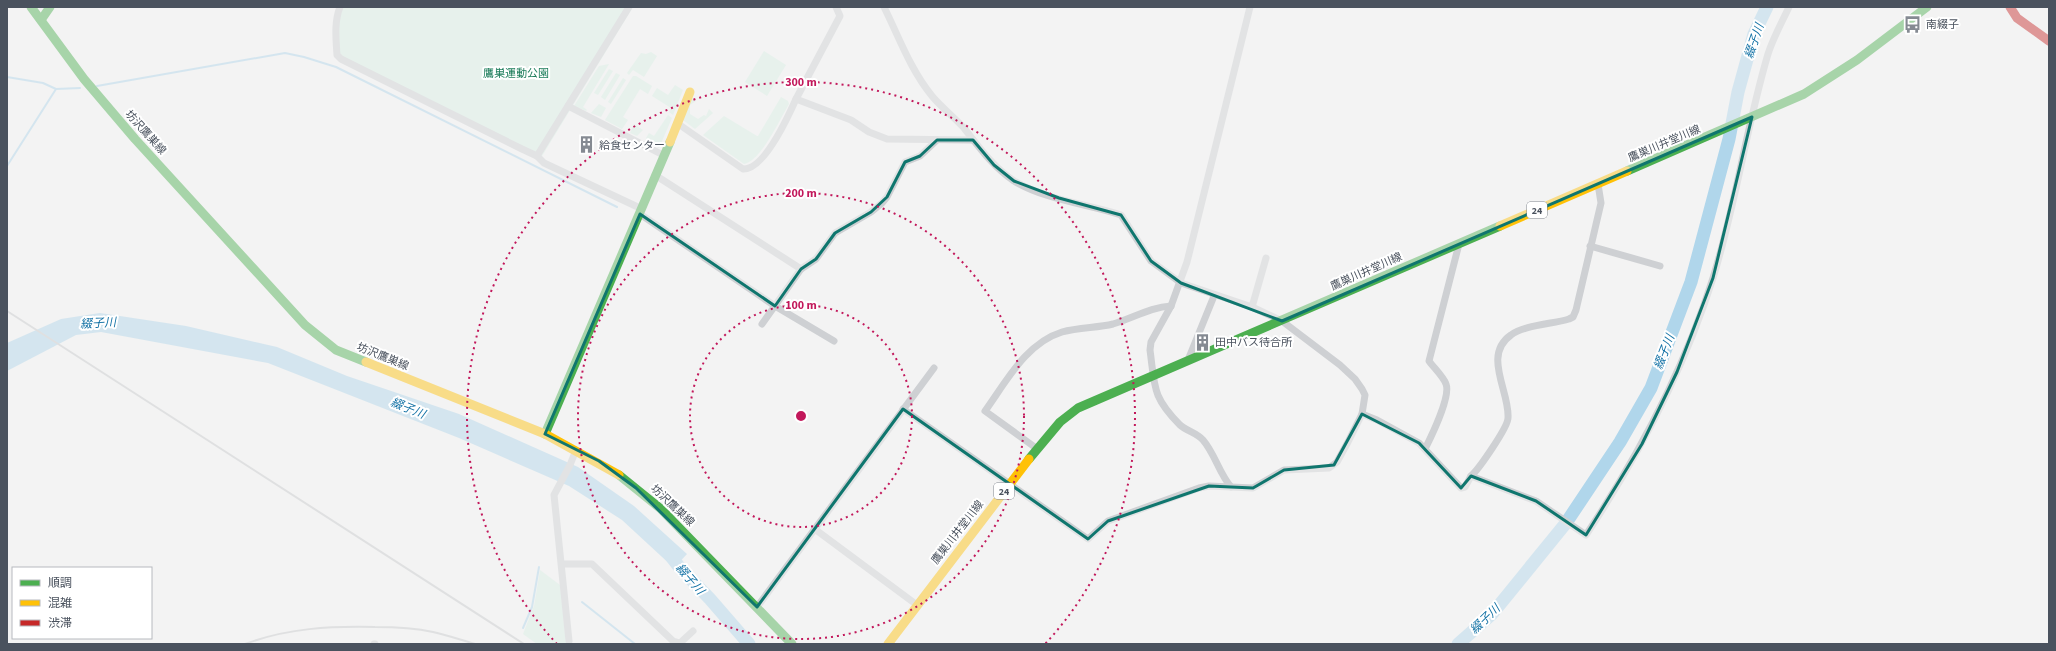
<svg xmlns="http://www.w3.org/2000/svg" width="2056" height="651" font-family="'Source Sans 3','Noto Sans JP',sans-serif">
<rect width="100%" height="100%" fill="#f3f3f3"/>
<g fill="#d9f0e5">
<path d="M340,7H633L542,156H537L341,59L336,29Z"/>
<path d="M764,51L786,65L767,96L745,82Z"/>
<path d="M651,52L657,56L644,77L633,70L629,75L627,73L641,53L646,54Z"/>
<path d="M609,64L583,107L587,110L586,111L574,106L599,66Z"/>
<path d="M609,69L613,71L598,95L594,93Z"/>
<path d="M616,73L620,75L605,100L601,97Z"/>
<path d="M633,76H636L652,86L648,94L640,89L623,117L628,120L622,129L605,120Z"/>
<path d="M623,78L626,80L611,104L608,102Z"/>
<path d="M675,85L683,90L673,115L669,112L671,108L652,96L657,88L668,95Z"/>
<path d="M781,97L788,101L789,104C780,119 761,161 744,164L703,135L724,116L757,136H758Z"/>
<path d="M692,98L696,101L690,105V114L698,119L704,115L706,116L709,109L713,113L695,129L683,120Z"/>
<path d="M599,104L606,108L601,117L591,113Z"/>
<path d="M668,115L672,118L659,148L647,142L646,138L649,133L654,136Z"/>
<path d="M634,124L643,130L637,136L630,133Z"/>
<path d="M540,570L560,585L566,644H537L523,634L534,606Z"/>
</g>
<path fill="#b0d6eb" d="M100,313L186,326L277,347L347,376L459,414L578,467L634,506L687,554L674,568L622,520L569,486L459,438L268,363L101,332L76,335L7,371V343L61,319Z"/>
<g fill="none" stroke-linecap="round" stroke-linejoin="round">
<g stroke="#b0d6eb" stroke-width="2">
<path d="M7,77L43,83L56,89"/>
<path d="M97,86L285,53L304,57L336,67L617,207"/>
<path d="M7,166L56,89L80,88"/>
<path d="M582,602L635,644"/>
<path d="M523,628L532,607L539,567"/>
</g>
<g stroke="#b0d6eb" stroke-width="13">
<path d="M667,551L680,568L710,599L749,644"/>
<path d="M1458,644L1492,614L1566,523L1620,442L1651,388L1691,282L1729,139L1738,92L1754,34L1767,7"/>
</g>
<g stroke="#ced0d3" stroke-width="7">
<path d="M340,7C334,22 336,39 337,55L341,59L522,149L537,156L544,163L642,209"/>
<path d="M884,7C899,37 910,69 932,96C941,107 954,117 964,128C979,147 993,167 1014,181C1046,200 1087,204 1121,215L1151,261L1181,283L1252,307L1282,321L1340,365L1355,379L1362,389L1365,395L1362,414L1348,442L1337,462L1329,468L1284,470L1253,488L1209,486L1199,488L1108,521L1088,539L903,409"/>
<path d="M796,99L840,16L836,7"/>
<path d="M568,106L663,155"/>
<path d="M677,123L743,169C764,170 788,117 796,99L851,120L869,132L887,139L973,140"/>
<path d="M537,156L629,7"/>
<path d="M655,175L801,269L762,324"/>
<path d="M640,214L775,306L834,341"/>
<path d="M1590,246L1660,266"/>
<path d="M801,269L816,259L835,233L871,212L882,203L887,197L905,162L920,156L937,140"/>
<path d="M1252,307L1266,258"/>
<path d="M1188,360L1214,296"/>
<path d="M1362,414L1377,420L1419,443L1461,488L1465,487L1471,476L1536,501L1586,535C1639,455 1684,370 1713,278C1736,204 1746,128 1768,54C1773,38 1782,22 1789,7"/>
<path d="M1036,448L985,411C1006,382 1026,343 1062,332C1079,327 1097,328 1113,324C1133,318 1151,307 1171,306"/>
<path d="M1425,449C1431,437 1451,396 1446,384C1443,376 1434,368 1429,361L1459,244"/>
<path d="M1471,476C1479,469 1508,427 1508,418C1510,392 1482,355 1511,335C1524,325 1553,324 1569,319L1573,317L1576,310L1601,203L1598,184"/>
<path d="M1231,487C1219,473 1215,454 1203,440C1197,433 1187,431 1180,425C1152,397 1155,387 1150,350L1151,342L1171,306L1187,262L1250,7"/>
<path d="M816,530L917,605"/>
<path d="M562,564H592L673,641L680,643L693,631"/>
<path d="M757,607L934,368"/>
<path d="M569,641L554,495L570,465L576,450"/>
<path d="M374,644H375"/>
</g>
<g stroke="#4caf50" stroke-width="9">
<path d="M31,7L84,79L135,139L305,325L336,350L366,362"/>
<path d="M41,20L50,7"/>
<path d="M1627,171L1804,94L1857,60L1927,7"/>
<path d="M545,434L670,142"/>
<path d="M1029,459L1060,422L1078,408L1500,226"/>
<path d="M619,475L661,509L792,644"/>
</g>
<g stroke="#ffc107" stroke-width="9">
<path d="M670,142L690,92"/>
<path d="M1500,226L1627,171"/>
<path d="M366,362L545,434L619,475"/>
<path d="M888,644L1029,459"/>
</g>
<path stroke="#c62828" stroke-width="9" d="M2010,7L2017,18L2049,41"/>
<g stroke="#c8cacc" stroke-width="2">
<path d="M7,311L524,644"/>
<path d="M245,644C288,628 330,626 375,627C395,627 415,628 433,632C447,635 461,640 475,644"/>
</g>
</g>
<path d="M0 0H2056V651H0ZM1752,117L1713,278L1677,372L1642,444L1586,535L1536,501L1471,476L1461,488L1419,443L1362,414L1334,465L1284,470L1253,488L1209,486L1108,521L1088,539L903,409L757,607L636,488L599,461L545,434L640,214L775,306L801,269L816,259L835,233L871,212L887,197L905,162L920,156L937,140H973L994,165L1014,181L1059,198L1121,215L1151,261L1181,283L1282,321Z" fill="#f3f3f3" fill-opacity=".55" fill-rule="evenodd"/>
<path fill="none" stroke="#0f766e" stroke-width="3" stroke-linejoin="round" d="M1752,117L1713,278L1677,372L1642,444L1586,535L1536,501L1471,476L1461,488L1419,443L1362,414L1334,465L1284,470L1253,488L1209,486L1108,521L1088,539L903,409L757,607L636,488L599,461L545,434L640,214L775,306L801,269L816,259L835,233L871,212L887,197L905,162L920,156L937,140H973L994,165L1014,181L1059,198L1121,215L1151,261L1181,283L1282,321Z"/>
<g fill="none" stroke="#c2185b" stroke-width="2" stroke-dasharray="2 4">
<circle cx="801" cy="416" r="111"/>
<circle cx="801" cy="416" r="223"/>
<path d="M557 644A334 334 0 1 1 1045 644"/>
</g>
<defs>
<symbol id="bus-bare" viewBox="-9 -9 18 18"><path d="M-5-6H5V4H4V6H2V4H-2V6H-4V4H-5ZM-3.5-4V0h7V-4ZM-3.5 1.2v1.5H-2V1.2ZM2 1.2v1.5H3.5V1.2Z" fill="#858a92" stroke="#fff" stroke-width="2.5" paint-order="stroke"/></symbol>
<symbol id="building-bare" viewBox="-9 -9 18 18"><path d="M-4-6H4V6H1V3H-1V6H-4ZM-2.5-4.3h1.7v1.8h-1.7ZM.8-4.3h1.7v1.8H.8ZM-2.5-1h1.7V.8h-1.7ZM.8-1h1.7V.8H.8Z" fill="#858a92" stroke="#fff" stroke-width="2.5" paint-order="stroke"/></symbol>
</defs>
<g fill-rule="evenodd">
<use href="#bus-bare" x="1900" y="12" width="25" height="25"/>
<use href="#building-bare" x="574" y="132" width="25" height="25"/>
<use href="#building-bare" x="1190" y="330" width="25" height="25"/>
</g>
<g text-anchor="middle" stroke-width="4" stroke-linejoin="round" paint-order="stroke">
<g fill="#fff" stroke="#80868e" stroke-width="1">
<rect x="1527" y="202" width="20" height="16" rx="3"/>
<rect x="994" y="483" width="20" height="16" rx="3"/>
</g>
<g font-size="10" font-weight="bold" fill="#4a525e">
<text x="1537" y="214">24</text>
<text x="1004" y="495">24</text>
</g>
<g font-size="11" fill="#4a525e" stroke="#fff" text-anchor="start">
<text x="1926" y="28">南綴子</text>
<text x="599" y="149">給食センター</text>
<text x="1215" y="346">田中バス待合所</text>
</g>
<g font-size="11" fill="#1d7d5b" stroke="#fff">
<text x="516" y="77">鷹巣運動公園</text>
</g>
<g font-size="11" fill="#4a525e" stroke="#fff">
<text transform="translate(146 132) rotate(48)" y="4">坊沢鷹巣線</text>
<text transform="translate(1664 143) rotate(-23)" y="4">鷹巣川井堂川線</text>
<text transform="translate(1366 271) rotate(-24)" y="4">鷹巣川井堂川線</text>
<text transform="translate(383 356) rotate(22)" y="4">坊沢鷹巣線</text>
<text transform="translate(673 505) rotate(43)" y="4">坊沢鷹巣線</text>
<text transform="translate(957 532) rotate(-52)" y="4">鷹巣川井堂川線</text>
</g>
<g font-size="12" font-style="italic" fill="#1573a6" stroke="#fff">
<text transform="translate(1754 41) rotate(-71)" y="4">綴子川</text>
<text transform="translate(98 323) rotate(-3)" y="4">綴子川</text>
<text transform="translate(1664 352) rotate(-69)" y="4">綴子川</text>
<text transform="translate(408 408) rotate(22)" y="4">綴子川</text>
<text transform="translate(690 579) rotate(49)" y="4">綴子川</text>
<text transform="translate(1485 619) rotate(-44)" y="4">綴子川</text>
</g>
</g>
<circle cx="801" cy="416" r="6" fill="#c2185b" stroke="#fff" stroke-width="2"/>
<g font-size="12" text-anchor="middle" font-weight="bold" fill="#c2185b" stroke="#fff" stroke-width="4" stroke-linejoin="round" paint-order="stroke">
<text x="801" y="86">300 m</text>
<text x="801" y="197">200 m</text>
<text x="801" y="309">100 m</text>
</g>
<rect width="2056" height="651" fill="none" stroke="#4a525e" stroke-width="16"/>
<rect x="12" y="567" width="140" height="72" fill="#ffffff" stroke="#b7babf"/>
<rect x="20" y="580" width="20" height="6" fill="#4caf50" stroke="#b7babf"/>
<text x="48" y="587" font-size="12" fill="#4a525e">順調</text>
<rect x="20" y="600" width="20" height="6" fill="#ffc107" stroke="#b7babf"/>
<text x="48" y="607" font-size="12" fill="#4a525e">混雑</text>
<rect x="20" y="620" width="20" height="6" fill="#c62828" stroke="#b7babf"/>
<text x="48" y="627" font-size="12" fill="#4a525e">渋滞</text>
</svg>
